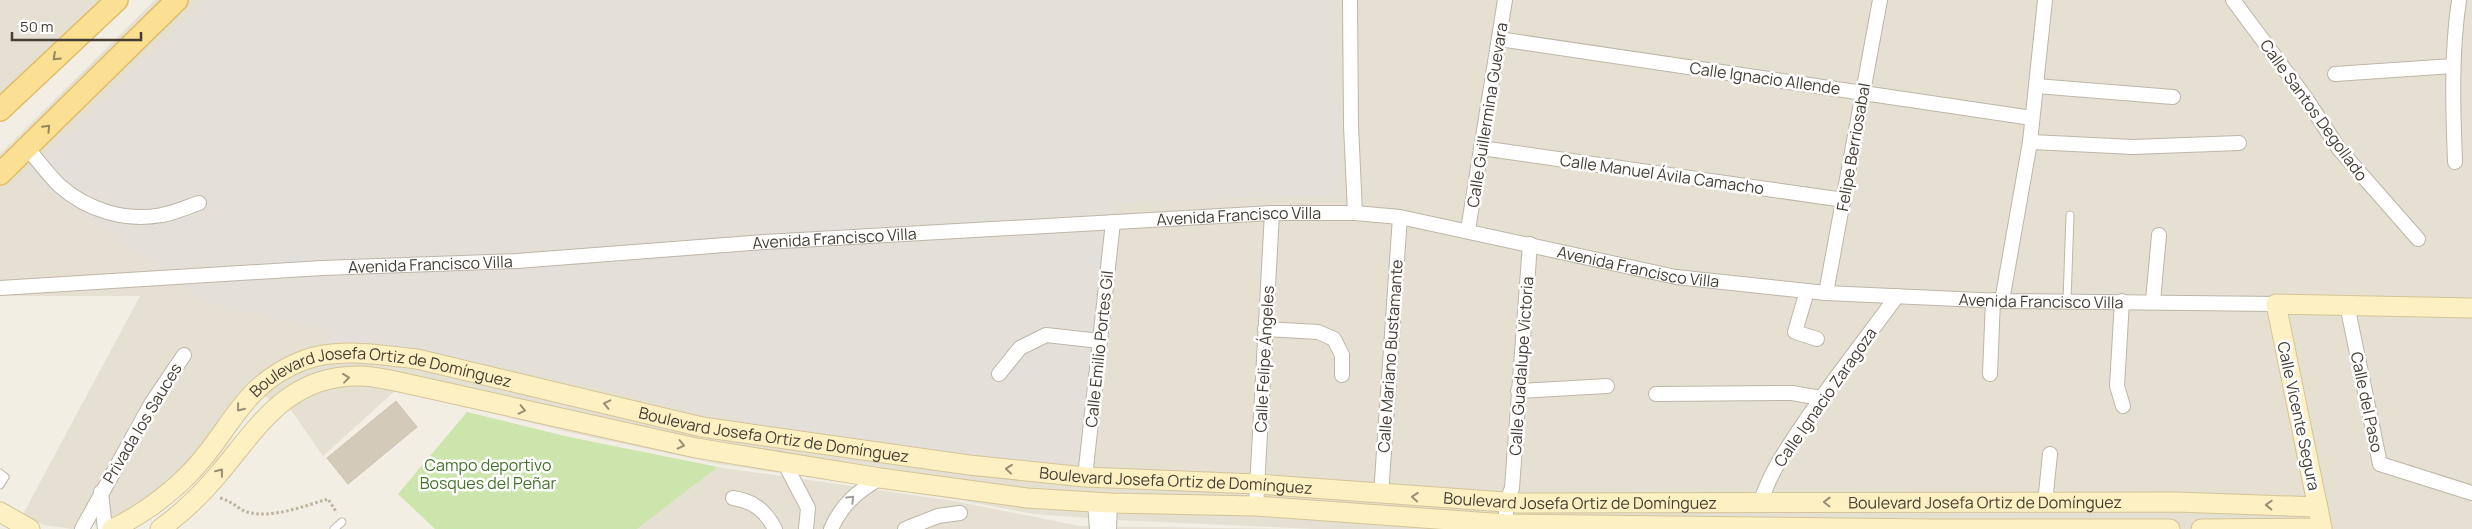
<svg xmlns="http://www.w3.org/2000/svg" width="2472" height="529" font-family="Manrope,sans-serif">
<rect width="100%" height="100%" fill="#f2eee4"/>
<g fill="#e5e0d2">
<path d="M0,0H102L0,100Z"/>
<path d="M155,0H2472V529H1315L1115,520L1034,514L954,499L718,464L572,433L396,390L323,456L291,410L247,387L193,460L140,504L97,524L72,529L44,525L22,516L140,296H0V154Z"/>
<path d="M718,467L954,501L1080,526L1293,529H637Z"/>
</g>
<path fill="#e4dfd9" d="M206,0H1336L1342,195L1117,202L1082,472L756,424L492,365L372,346L331,344L320,329L207,302L25,174Z"/>
<path fill="#cbe5ad" d="M467,412L569,437L718,467L637,529H435L398,494Z"/>
<path fill="#d3caba" stroke="#cdc2ad" d="M396,401L417,427L348,484L327,458Z"/>
<g fill="none" stroke-linecap="round" stroke-linejoin="round">
<defs>
<g id="lane">
<path d="M2067,301L2070,215"/>
<path d="M0,473L5,477L0,485"/>
<path d="M334,529L342,522"/>
</g>
<g id="street">
<path d="M1350,0L1351,125L1355,213"/>
<path d="M2233,0L2305,97L2339,149L2418,239"/>
<path d="M1499,39L2032,118"/>
<path d="M2335,74L2453,66"/>
<path d="M2036,86L2173,97"/>
<path d="M2030,142L2133,147L2239,143"/>
<path d="M27,148C38,160 48,175 60,186C87,210 126,222 162,215C174,213 187,207 199,203"/>
<path d="M1481,148L1844,200"/>
<path d="M2455,162C2453,108 2451,54 2459,0"/>
<path d="M1468,230L1505,0"/>
<path id="s1" d="M0,288L322,268L517,261L765,242L1272,213H1355L1400,217L1676,277L1826,293L2002,301L2276,304"/>
<path d="M1807,291L1795,332L1817,339"/>
<path d="M1826,293L1880,0"/>
<path d="M2002,301L2030,142L2045,0"/>
<path d="M2122,301L2117,386L2123,406"/>
<path d="M2153,301L2159,235"/>
<path d="M2347,305L2380,464L2472,493"/>
<path d="M1265,329L1318,332L1334,339L1342,355V375"/>
<path d="M999,374L1020,348L1046,335L1100,341"/>
<path d="M1990,374L1993,300"/>
<path d="M1518,391L1607,386"/>
<path d="M1656,394L1792,393L1821,398"/>
<path d="M785,464L808,508L806,529"/>
<path d="M1085,477L1113,222"/>
<path d="M101,492L105,529"/>
<path d="M1381,495L1400,217"/>
<path d="M733,498C753,501 765,510 775,529"/>
<path d="M1761,501C1771,470 1789,445 1808,417C1836,376 1867,337 1897,296"/>
<path d="M1095,502L1097,529"/>
<path d="M2045,503L2050,454"/>
<path d="M1256,506L1272,213"/>
<path d="M82,529L151,404L184,355"/>
<path d="M831,529C842,504 858,491 880,478"/>
<path d="M905,529L938,516L960,513"/>
<path d="M1109,529L1110,503"/>
<path d="M1506,529V503L1512,488L1530,244"/>
</g>
<g id="secondary">
<path d="M0,512L30,529"/>
<path id="s2" d="M112,529C138,517 166,497 187,476C231,433 239,385 304,360C338,347 382,355 417,359L702,427L969,465L1085,477L1257,484L1519,503L2176,502L2318,507"/>
<path d="M160,529C181,514 199,497 216,477C258,428 286,375 360,376C372,376 384,379 395,381L696,448L880,478L1027,498L1110,503L1256,506L1506,524L1931,529H2170"/>
<path d="M2201,529L2322,528L2276,304L2472,308"/>
</g>
<g id="primary">
<path d="M0,110L117,0"/>
<path d="M0,174L177,0"/>
</g>
</defs>
<use href="#lane" stroke="#bdb6a7" stroke-width="9"/>
<use href="#street" stroke="#bdb6a7" stroke-width="16"/>
<use href="#secondary" stroke="#d4c497" stroke-width="21"/>
<use href="#primary" stroke="#e0bd64" stroke-width="24"/>
<path stroke="#beb299" stroke-width="3" stroke-dasharray="2.5 2.5" stroke-linecap="butt" d="M220,498C232,501 238,509 247,512C272,519 304,506 328,499L337,513"/>
<use href="#lane" stroke="#fff" stroke-width="7"/>
<use href="#street" stroke="#fff" stroke-width="14"/>
<use href="#secondary" stroke="#fdf0c3" stroke-width="19"/>
<use href="#primary" stroke="#fbe093" stroke-width="21"/>
</g>
<defs><path id="oneway-chevron" d="M-2-3.5L2.5 0L-2 3.5" fill="none" stroke-width="1.6" stroke-linecap="round" stroke-linejoin="round" transform="scale(1.25)"/></defs>
<g stroke="#96875f">
<use href="#oneway-chevron" transform="translate(56 57) rotate(137)"/>
<use href="#oneway-chevron" transform="translate(47 128) rotate(-46)"/>
</g>
<g stroke="#978e74">
<use href="#oneway-chevron" transform="translate(346 378) rotate(-7)"/>
<use href="#oneway-chevron" transform="translate(607 404) rotate(-167)"/>
<use href="#oneway-chevron" transform="translate(240 408) rotate(129)"/>
<use href="#oneway-chevron" transform="translate(522 410) rotate(13)"/>
<use href="#oneway-chevron" transform="translate(681 445) rotate(13)"/>
<use href="#oneway-chevron" transform="translate(1009 469) rotate(-174)"/>
<use href="#oneway-chevron" transform="translate(220 472) rotate(-52)"/>
<use href="#oneway-chevron" transform="translate(1415 497) rotate(-176)"/>
<use href="#oneway-chevron" transform="translate(1827 502) rotate(-179)"/>
<use href="#oneway-chevron" transform="translate(2269 505) rotate(-178)"/>
</g>
<use stroke="#a29e9a" href="#oneway-chevron" transform="translate(851 499) rotate(-44)"/>
<g text-anchor="middle" stroke-width="5" stroke-linejoin="round" paint-order="stroke">
<g font-size="16" fill="#443e34" stroke="#fff">
<text transform="translate(1765 78) rotate(8)" y="6">Calle Ignacio Allende</text>
<text transform="translate(2314 110) rotate(54)" y="6">Calle Santos Degollado</text>
<text transform="translate(1487 115) rotate(-81)" y="6">Calle Guillermina Guevara</text>
<text transform="translate(1853 147) rotate(-80)" y="6">Felipe Berriosabal</text>
<text transform="translate(1662 174) rotate(8)" y="6">Calle Manuel Ávila Camacho</text>
<text dy="6" stroke="none"><textPath href="#s1" startOffset="1241">Avenida Francisco Villa</textPath></text>
<text dy="6" stroke="none"><textPath href="#s1" startOffset="836">Avenida Francisco Villa</textPath></text>
<text dy="6" stroke="none"><textPath href="#s1" startOffset="431">Avenida Francisco Villa</textPath></text>
<text dy="6" stroke="none"><textPath href="#s1" startOffset="1646">Avenida Francisco Villa</textPath></text>
<text dy="6" stroke="none"><textPath href="#s1" startOffset="2051">Avenida Francisco Villa</textPath></text>
<text transform="translate(1099 349) rotate(-84)" y="6">Calle Emilio Portes Gil</text>
<text transform="translate(1390 356) rotate(-86)" y="6">Calle Mariano Bustamante</text>
<text transform="translate(1264 359) rotate(-87)" y="6">Calle Felipe Ángeles</text>
<text transform="translate(1521 366) rotate(-86)" y="6">Calle Guadalupe Victoria</text>
<text dy="6" stroke="none"><textPath href="#s2" startOffset="334">Boulevard Josefa Ortiz de Domínguez</textPath></text>
<text transform="translate(1825 397) rotate(-55)" y="6">Calle Ignacio Zaragoza</text>
<text transform="translate(2367 402) rotate(78)" y="6">Calle del Paso</text>
<text transform="translate(2299 416) rotate(78)" y="6">Calle Vicente Segura</text>
<text transform="translate(142 423) rotate(-59)" y="6">Privada los Sauces</text>
<text dy="6" stroke="none"><textPath href="#s2" startOffset="739">Boulevard Josefa Ortiz de Domínguez</textPath></text>
<text dy="6" stroke="none"><textPath href="#s2" startOffset="1144">Boulevard Josefa Ortiz de Domínguez</textPath></text>
<text dy="6" stroke="none"><textPath href="#s2" startOffset="1549">Boulevard Josefa Ortiz de Domínguez</textPath></text>
<text dy="6" stroke="none"><textPath href="#s2" startOffset="1954">Boulevard Josefa Ortiz de Domínguez</textPath></text>
</g>
<g font-size="16" fill="#44732a" stroke="#fff">
<text x="488" y="471">Campo deportivo<tspan x="488" dy="18">Bosques del Peñar</tspan></text>
</g>
</g>
<path d="M12 32v8h129v-8" fill="none" stroke="#443e34" stroke-width="2.5"/>
<text x="20" y="32" font-size="15" fill="#443e34" stroke="#ffffff" stroke-width="4" paint-order="stroke">50 m</text>
</svg>
